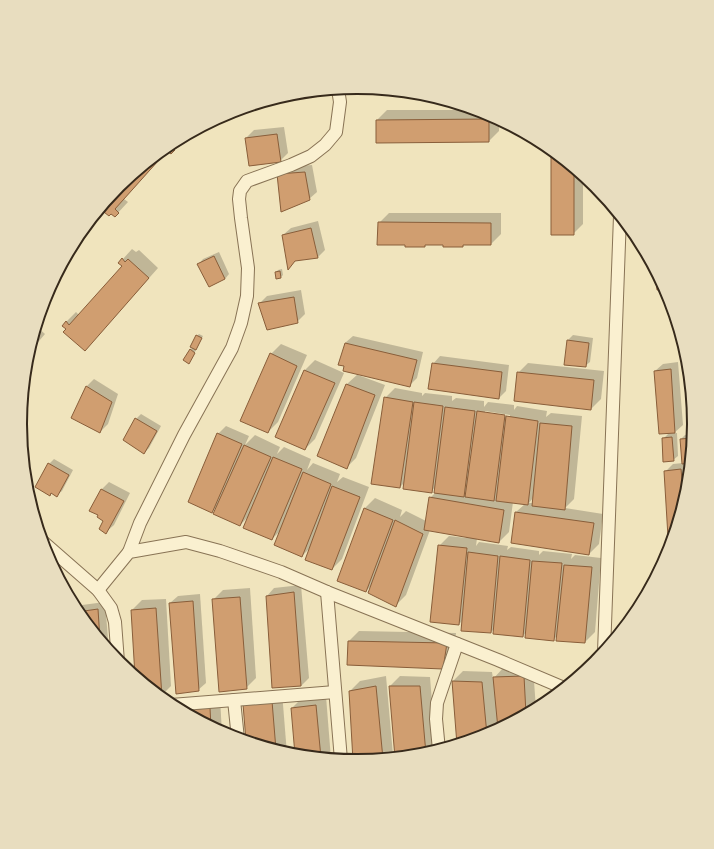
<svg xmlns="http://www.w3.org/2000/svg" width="714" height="849" font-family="'Zilla Slab',serif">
<rect width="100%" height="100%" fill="#f0e4bd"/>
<g fill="#0003" fill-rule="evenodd">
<path d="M387,110H476L486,113L499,120V131L489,141L377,120Z"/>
<path d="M284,127L288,153L280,161L246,138L254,130Z"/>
<path d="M182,138L184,139L171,152L168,150L124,199L128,202L115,216L101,208L119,186L170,144Z"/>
<path d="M552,151L583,176V224L573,234H552Z"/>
<path d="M312,165L317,192L309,199L282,210L286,167Z"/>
<path d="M389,213H501V234L491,244H464L463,246L426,244L424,246L379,223Z"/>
<path d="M318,221L325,250L318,257L296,260L289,268L283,235L291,228Z"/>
<path d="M132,249L136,252L139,250L158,268L95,339L67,329L66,322L76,312L79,315L123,266V259Z"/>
<path d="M219,252L229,274L225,279L199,264L203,259Z"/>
<path d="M282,269L283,275L281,277L276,272L278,270Z"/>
<path d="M301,290L305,314L297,322L259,304L267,296Z"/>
<path d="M36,326L45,334L28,354Z"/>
<path d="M199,334L203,336L191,360L190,350L193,347L197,336Z"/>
<path d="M573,335L593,338L590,362L585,366L568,340Z"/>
<path d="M353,336L423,352L417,378L409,386L359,374L358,375L385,385L356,458L346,468L347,384L358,374L345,343Z"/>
<path d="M281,344L307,355L278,422L268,432L271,354Z"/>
<path d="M440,356L509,365L506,391L499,398L433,364Z"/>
<path d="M315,360L344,373L315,439L305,449L276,436L305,370Z"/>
<path d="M678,362L683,425L674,433H677L678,456L673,460L663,439L669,433L655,371L663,364Z"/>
<path d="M528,363L604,371L601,399L591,409L518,373Z"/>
<path d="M94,379L118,394L108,424L100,432L87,386Z"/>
<path d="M395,388L422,393V396L425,393L452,396V401L456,398L484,401V407L488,402L514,405V410L517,406L547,411L546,417L551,413L582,416L574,499L565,508L603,514L599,544L589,554L516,512L525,504L513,502L509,532L499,542L477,538L476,546L479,542L508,546L507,550L511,547L539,551V555L543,551L572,554L571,559L575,555L601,558L595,632L585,642L557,636L553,640L526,632L523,636L494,629L491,632L463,620L459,624L439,546L449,536L466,538V536L430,530L406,595L396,605L372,585L366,591L338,581L365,508L375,498L402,510L400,517L406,511L426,521L430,498L435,493V487L431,492L405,482L400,487L385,398ZM485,411L510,415V417L485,414ZM533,498V503H529Z"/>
<path d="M141,414L161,426L149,448L144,453L136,419Z"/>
<path d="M226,426L249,436L245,445L255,435L280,447L277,454L284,447L311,459L307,470L313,463L340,474L337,482L343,477L369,487L342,559L332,569L310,548L302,556L282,529L272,539L249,516L240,525L218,505L212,512L218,434Z"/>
<path d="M693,434L690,462H688L689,473L687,490L674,535L665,472L673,464L683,463L681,439L685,435Z"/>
<path d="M54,459L73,470L62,491L57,495L52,492L50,494L49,464Z"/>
<path d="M109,482L130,493L114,525L106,532L104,520L99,515L91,510L102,489Z"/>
<path d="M301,585L309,678L301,686L273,687L267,596L274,588Z"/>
<path d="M250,588L256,678L246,688L213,600L223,590Z"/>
<path d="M200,594L206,683L198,690L170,603L178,596Z"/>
<path d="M166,599L171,686L161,696H159L136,677L132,610L142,600Z"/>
<path d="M105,602L109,651L76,611L82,605Z"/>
<path d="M359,631L456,633L453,658L443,668L348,664L349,641Z"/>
<path d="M504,667H533L536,709L486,736L458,744L453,681L463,671L492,672L493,679Z"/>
<path d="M386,676L393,755H395L390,686L400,676L430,677L436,751L423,755L354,761L350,691L360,681Z"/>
<path d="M282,692L287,754L247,742L244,705Z"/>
<path d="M326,696L331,759L296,756L292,708L302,698Z"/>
<path d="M220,698L222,733L179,710Z"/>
</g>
<g fill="#d09e70" stroke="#895e3a">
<path d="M489,119V142L376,143V120Z"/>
<path d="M277,134L281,162L249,166L245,138Z"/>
<path d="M172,143L173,144L171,146L175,150L171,154L167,151L115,209L119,213L115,217L111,214L109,216L100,209L119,186Z"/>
<path d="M551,150L574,169V235H551Z"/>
<path d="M305,172L310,200L281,212L277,174Z"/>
<path d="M378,222L491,223V245H463V247H443V245H425V247H405V245H377Z"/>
<path d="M311,228L318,258L295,261L288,270L282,235Z"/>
<path d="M214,256L225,279L209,287L197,264Z"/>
<path d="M122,258L125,262L128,259L149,278L85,351L63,332L66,329L62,326L66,321L69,325L122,266L118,263Z"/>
<path d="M280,271L281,278L276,279L275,272Z"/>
<path d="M656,276H658L666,290H657Z"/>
<path d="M294,297L298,323L267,330L258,303Z"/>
<path d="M196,335L202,338L196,350L190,347Z"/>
<path d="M567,340L589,343L586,367L564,365Z"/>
<path d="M32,341L36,345L28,354Z"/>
<path d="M345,343L417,360L410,387L343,371L344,366L338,365Z"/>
<path d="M190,349L195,353L189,364L183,360Z"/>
<path d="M270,353L297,366L268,433L240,421Z"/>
<path d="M432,363L502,372L499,399L428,389Z"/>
<path d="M671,369L675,433L659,434L654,371Z"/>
<path d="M304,370L335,383L305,450L275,437Z"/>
<path d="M517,372L594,380L591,410L514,401Z"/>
<path d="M346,384L375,395L347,469L317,456Z"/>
<path d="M86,386L112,402L100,433L71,418Z"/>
<path d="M384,397L413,402L400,488L371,484Z"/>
<path d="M414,402L443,406L432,493L403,489Z"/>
<path d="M445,407L475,411L464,497L434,493Z"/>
<path d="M477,411L505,415L494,501L465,497Z"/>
<path d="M506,416L538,421L528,505L496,501Z"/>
<path d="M135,418L157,431L144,454L123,440Z"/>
<path d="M540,423L572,426L565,510L532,506Z"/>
<path d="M217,433L242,444L212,513L188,502Z"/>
<path d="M672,437L674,461L663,462L662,438Z"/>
<path d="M693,438L690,463L682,464L680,439Z"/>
<path d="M244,445L271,457L240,526L213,514Z"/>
<path d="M273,457L302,469L272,540L243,528Z"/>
<path d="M48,463L69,475L57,497L51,493L50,496L35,487Z"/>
<path d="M681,469L684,502L674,536L668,537L664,471Z"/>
<path d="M303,472L331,484L302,557L274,545Z"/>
<path d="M332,486L360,497L332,570L305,560Z"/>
<path d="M101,489L124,501L106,534L99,529L103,521L97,517L98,515L89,511Z"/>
<path d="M429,497L504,510L499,543L424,530Z"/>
<path d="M364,508L393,520L366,592L337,581Z"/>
<path d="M515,512L594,523L589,555L511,543Z"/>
<path d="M395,520L423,534L396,607L368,593Z"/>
<path d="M438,545L467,548L459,625L430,622Z"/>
<path d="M468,552L498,556L491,633L461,631Z"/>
<path d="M500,556L530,560L523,637L493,634Z"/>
<path d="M532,561L562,563L554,641L525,638Z"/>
<path d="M564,565L592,567L585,643L556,641Z"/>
<path d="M294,592L301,686L272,688L266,596Z"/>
<path d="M240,597L247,689L219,692L212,599Z"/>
<path d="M193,601L199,691L176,694L169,603Z"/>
<path d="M156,608L162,697H161L135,676L131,610Z"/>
<path d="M98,609L100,640L77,612Z"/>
<path d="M348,641L447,643L443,669L347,665Z"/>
<path d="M524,676L526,714L498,729L493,677Z"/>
<path d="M452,681L482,682L487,735L457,745Z"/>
<path d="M376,686L383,759L353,761L349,691Z"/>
<path d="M389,686H420L426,754L395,758Z"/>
<path d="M272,701L276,750L246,741L243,704Z"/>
<path d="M316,705L321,758L295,755L291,708Z"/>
<path d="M210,708L211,727L180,710Z"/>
</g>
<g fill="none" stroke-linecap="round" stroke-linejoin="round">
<defs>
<g id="minor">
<path d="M42,541L98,590L111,608L115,622L118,662"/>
<path d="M129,552L140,523L184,435L232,348L241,323L247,296L248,268L241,218L239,199L240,191L247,181L291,165L311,156L325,145L336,132L340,102L338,89"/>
<path d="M98,590L129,552L186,542L220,551L281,572L327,592L498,660L564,688"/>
<path d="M327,592L341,760"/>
<path d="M604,652L620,216"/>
<path d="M234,700L238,739"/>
<path d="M171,705L335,692"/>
<path d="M439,750L436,719L437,703L457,644"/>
</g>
</defs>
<use href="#minor" stroke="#887355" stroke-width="14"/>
<use href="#minor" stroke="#faf0d0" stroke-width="12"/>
</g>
<path d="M0 0H714V849H0ZM27 424a330 330 0 1 1 660 0a330 330 0 1 1-660 0Z" fill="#e8ddbf" fill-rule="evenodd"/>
<path fill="none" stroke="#372a1b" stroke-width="2" d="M27 424a330 330 0 1 1 660 0a330 330 0 1 1-660 0Z"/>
</svg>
